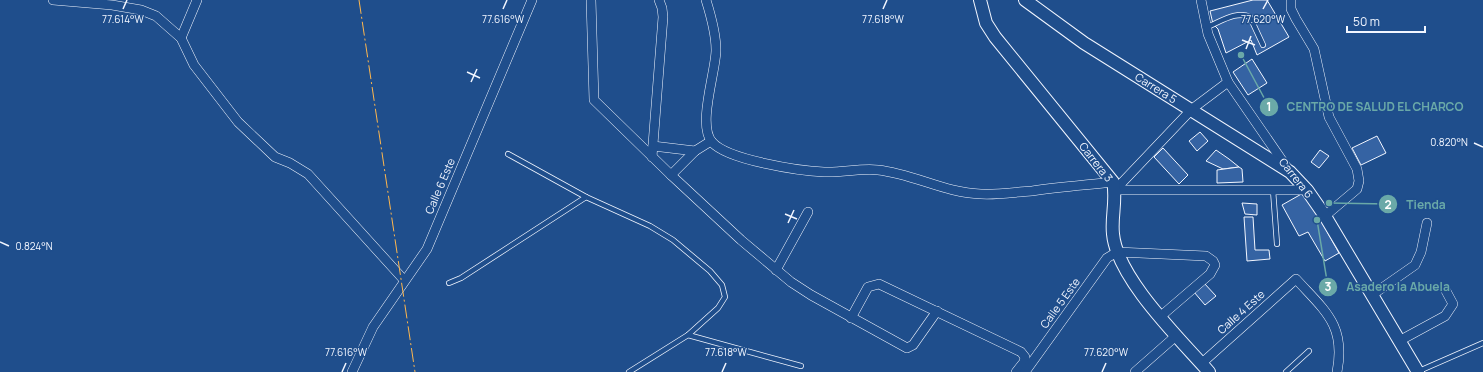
<svg xmlns="http://www.w3.org/2000/svg" width="1483" height="372" font-family="Manrope,sans-serif">
<rect width="100%" height="100%" fill="#1f4e8c"/>
<g fill="#3563a3" stroke="#f2f6ff">
<path d="M1253,0H1267L1289,37L1257,55L1251,40L1226,53L1218,29L1213,24L1210,11Z"/>
<path d="M1252,59L1267,83L1248,95L1233,72Z"/>
<path d="M1200,132L1208,141L1197,151L1189,141Z"/>
<path d="M1377,136L1386,153L1361,165L1352,148Z"/>
<path d="M1163,148L1188,175L1179,184L1154,157Z"/>
<path d="M1216,150L1229,159L1239,167L1223,169L1206,161Z"/>
<path d="M1320,150L1329,156L1319,168L1311,162Z"/>
<path d="M1239,167L1242,169L1243,182L1217,183V170Z"/>
<path d="M1305,192L1339,253L1325,261L1308,232L1299,236L1282,205Z"/>
<path d="M1242,203L1257,204V215L1245,214Z"/>
<path d="M1244,217H1253L1255,250H1269L1270,259L1247,261Z"/>
<path d="M1204,283L1216,296L1205,305L1194,292Z"/>
</g>
<g fill="none" stroke-linecap="round" stroke-linejoin="round">
<defs>
<g id="service">
<path d="M1207,27C1220,22 1237,10 1250,17L1263,45"/>
<path d="M508,154L586,197"/>
<path d="M1273,190L1277,244"/>
<path d="M449,283L461,278L586,197L650,226L673,240L710,271L722,285L725,297L718,308L688,335L629,372"/>
<path d="M688,335L801,366"/>
<path d="M1419,371L1483,343"/>
<path d="M1286,372L1309,351"/>
</g>
<g id="minor">
<path d="M53,0L112,5L141,10L156,16L181,38L194,65L238,122L275,157L290,163L308,174L404,280"/>
<path d="M591,0L594,100L671,175L741,240L791,282L811,295L907,348L913,345L937,311"/>
<path d="M706,0C711,16 716,33 716,50C716,71 697,125 712,142C727,160 800,171 824,172C842,173 860,168 878,170C914,174 945,193 981,194C998,195 1015,192 1032,191C1059,187 1086,185 1113,182"/>
<path d="M1201,0L1208,34L1228,82L1288,169"/>
<path d="M1291,0V9L1296,19L1314,49L1329,117L1357,169L1359,181L1357,189L1325,216"/>
<path d="M181,38L197,0"/>
<path d="M653,146L695,151"/>
<path d="M652,157L663,17L662,8L659,0"/>
<path d="M671,175L695,151L711,141"/>
<path d="M1115,190H1307"/>
<path d="M1115,190L1192,109L1228,82"/>
<path d="M776,270L808,212"/>
<path d="M1372,295L1415,265L1421,252L1427,223"/>
<path d="M851,318L868,287L879,284L1021,352L1025,357L1024,362L1016,372"/>
<path d="M1399,341L1445,316L1453,304L1446,291"/>
<path d="M1202,363L1296,279C1325,311 1346,325 1337,372"/>
<path d="M352,372L373,327L427,249L532,0"/>
<path d="M1025,372L1107,258L1117,252L1206,256L1213,261L1215,265L1210,274L1161,316"/>
<path d="M1135,372L1177,335"/>
</g>
<g id="tertiary">
<path d="M980,0L986,23L995,37L1113,182C1117,199 1111,217 1113,234C1117,278 1180,339 1209,372"/>
<path d="M1025,0L1084,43L1290,172L1307,190L1325,216L1418,372"/>
</g>
</defs>
<use href="#service" stroke="#f2f6ff" stroke-width="6"/>
<use href="#minor" stroke="#f2f6ff" stroke-width="10"/>
<use href="#tertiary" stroke="#f2f6ff" stroke-width="14"/>
<use href="#service" stroke="#1f4e8c" stroke-width="4.5"/>
<use href="#minor" stroke="#1f4e8c" stroke-width="9"/>
<use href="#tertiary" stroke="#1f4e8c" stroke-width="12"/>
<path stroke="#ffb74d" stroke-width="1" stroke-dasharray="14 3 2 3" stroke-linecap="butt" d="M359,0L415,372"/>
</g>
<path fill="none" stroke="#f2f6ff" stroke-width="1.5" d="M123,9L127,0M503,9L507,0M883,9L887,0M1263,9L1268,0M1242,40L1255,45M1246,49L1251,36M467,72L480,78M471,82L477,69M1474,143L1483,147M785,214L797,219M788,223L794,210M0,242L9,246M342,372L346,363M722,372L726,363M1102,372L1106,363"/>
<g text-anchor="middle" stroke-width="3" stroke-linejoin="round" paint-order="stroke">
<g font-size="11" fill="#f2f6ff" stroke="#1f4e8c">
<text transform="translate(1156 88) rotate(32)" y="4">Carrera 5</text>
<text transform="translate(1096 162) rotate(52)" y="4">Carrera 3</text>
<text transform="translate(1296 178) rotate(52)" y="4">Carrera 6</text>
<text transform="translate(440 186) rotate(-67)" y="4">Calle 6 Este</text>
<text transform="translate(1060 303) rotate(-54)" y="4">Calle 5 Este</text>
<text transform="translate(1241 312) rotate(-42)" y="4">Calle 4 Este</text>
</g>
</g>
<g font-size="10" text-anchor="middle" fill="#f2f6ff" stroke="#1f4e8c" stroke-width="3" stroke-linejoin="round" paint-order="stroke">
<text x="123" y="23">77.614°W</text>
<text x="1263" y="23">77.620°W</text>
<text x="503" y="23">77.616°W</text>
<text x="883" y="23">77.618°W</text>
<text x="1449" y="146">0.820°N</text>
<text x="34" y="250">0.824°N</text>
<text x="346" y="356">77.616°W</text>
<text x="726" y="356">77.618°W</text>
<text x="1106" y="356">77.620°W</text>
</g>
<path fill="none" stroke="#6aa9a8" stroke-width="1.5" d="M1241 55L1269 107M1329 203L1388 204M1317 220L1328 287"/>
<g fill="#6aa9a8" stroke="#1f4e8c" stroke-width="1.5">
<circle cx="1241" cy="55" r="4"/>
<circle cx="1329" cy="203" r="4"/>
<circle cx="1317" cy="220" r="4"/>
<circle cx="1269" cy="107" r="10"/>
<circle cx="1388" cy="204" r="10"/>
<circle cx="1328" cy="287" r="10"/>
</g>
<g font-size="12" text-anchor="middle" font-weight="bold" fill="#fff">
<text x="1269" y="111">1</text>
<text x="1388" y="209">2</text>
<text x="1328" y="291">3</text>
</g>
<g font-size="12" text-anchor="middle" font-weight="bold" fill="#6aa9a8" stroke="#1f4e8c" stroke-width="3" stroke-linejoin="round" paint-order="stroke">
<text x="1375" y="111">CENTRO DE SALUD EL CHARCO</text>
<text x="1426" y="209">Tienda</text>
<text x="1398" y="291">Asadero la Abuela</text>
</g>
<path d="M1347 26v6h78v-6" fill="none" stroke="#f2f6ff" stroke-width="2"/>
<text x="1353" y="26" font-size="12" fill="#f2f6ff" stroke="#1f4e8c" stroke-width="3" paint-order="stroke">50 m</text>
</svg>
